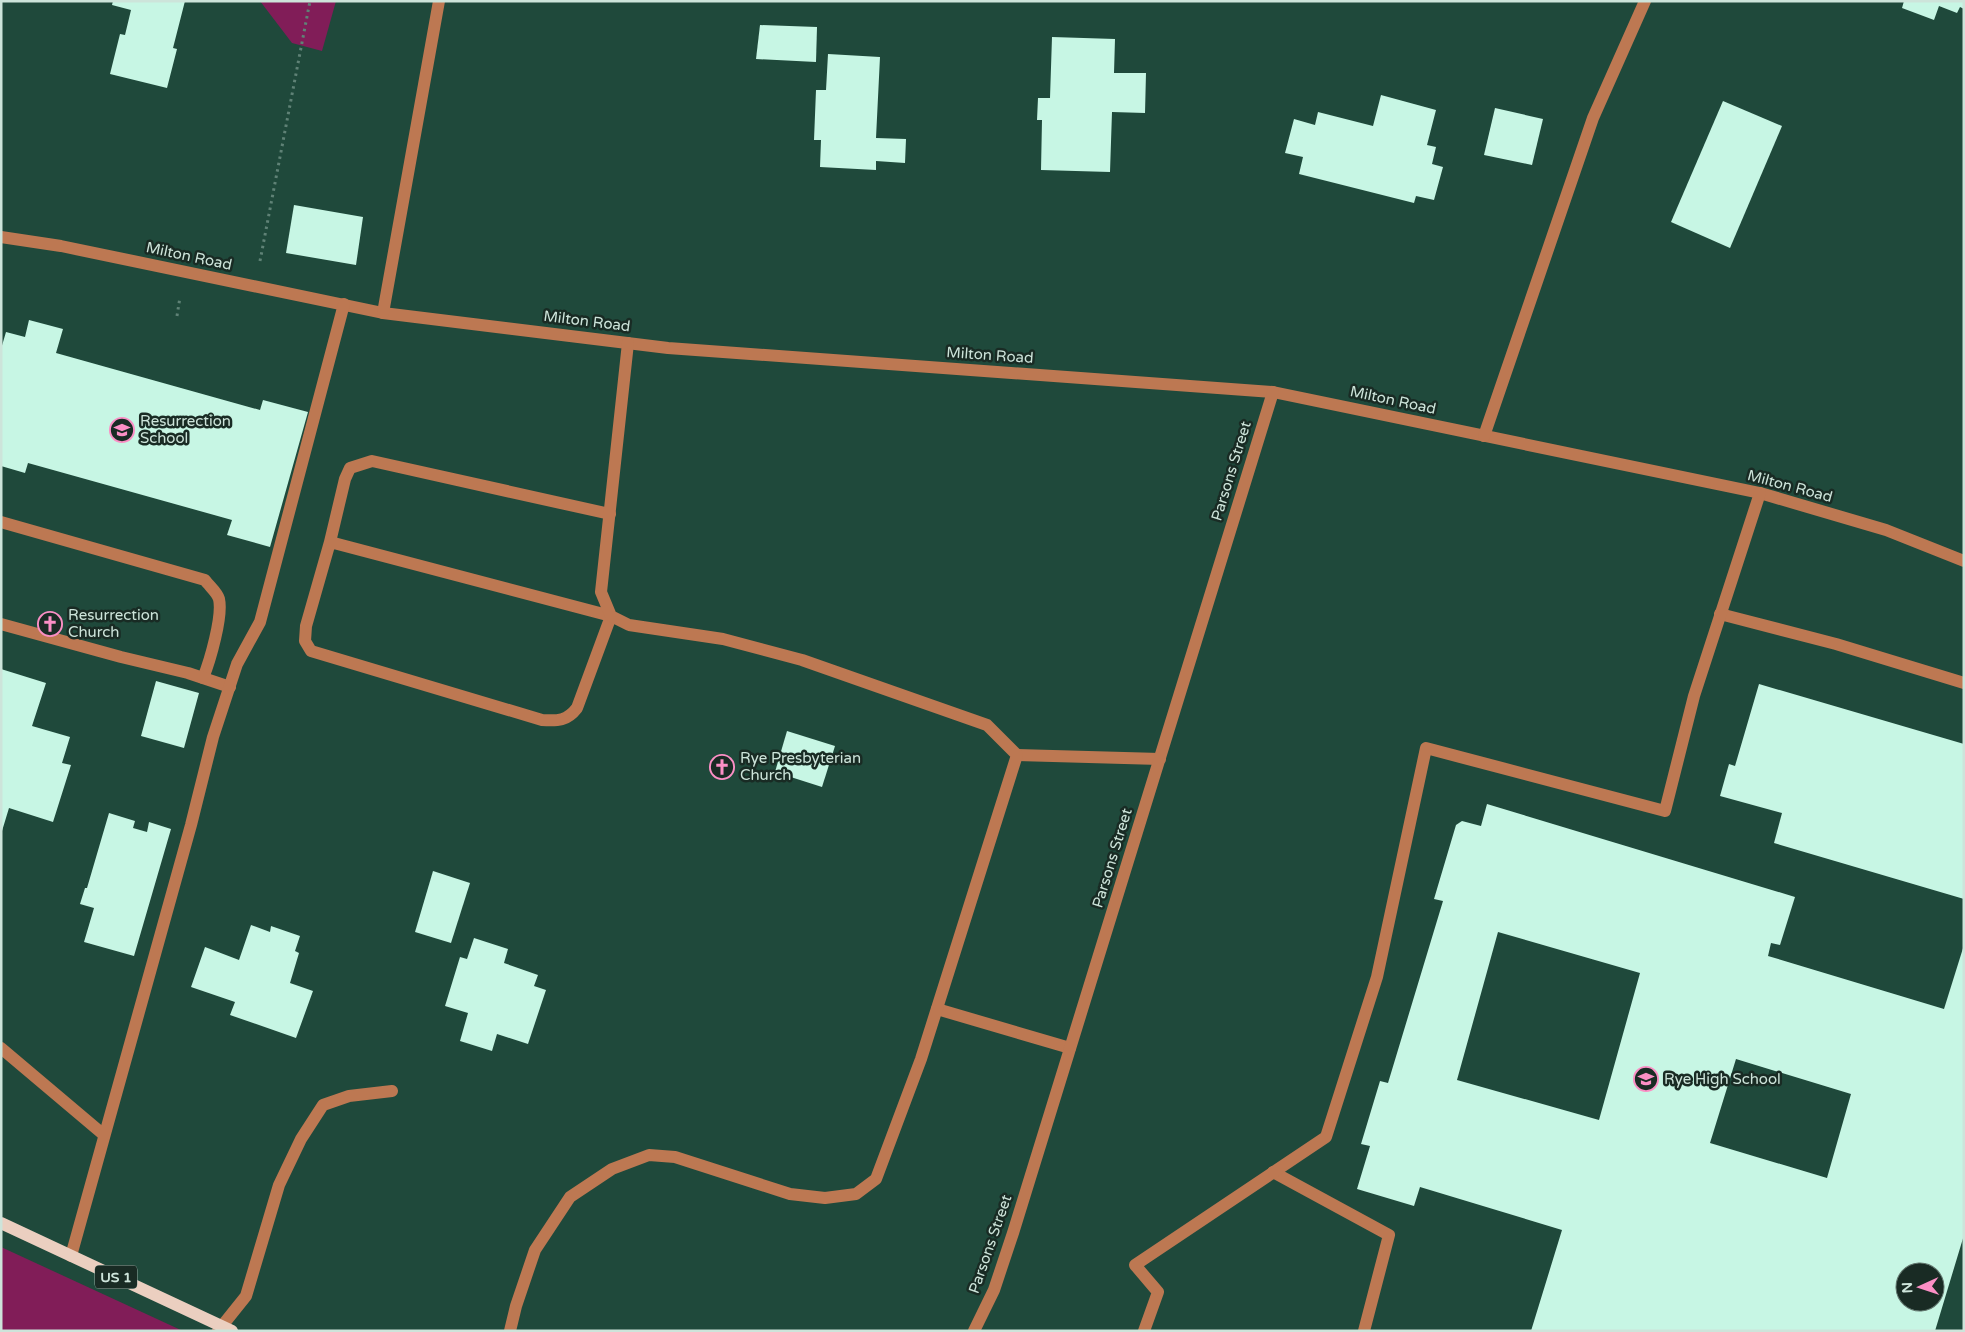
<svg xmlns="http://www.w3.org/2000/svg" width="1965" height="1332" font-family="'Varela Round',sans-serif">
<rect width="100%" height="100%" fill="#1f493b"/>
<g fill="#811d58">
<path d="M260,1H336L322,51L292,43Z"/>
<path d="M1,1247L183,1331H1Z"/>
</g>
<g fill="#c7f6e4" fill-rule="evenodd">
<path d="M113,1H185L173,48L177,49L167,88L110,74L120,34L125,35L131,10L112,5Z"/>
<path d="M1904,1H1964V9L1960,7L1957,13L1939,6L1934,20L1902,8Z"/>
<path d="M760,25L817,27L816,62L756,59Z"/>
<path d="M1052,37L1115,39L1114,73H1146L1145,113L1112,112L1110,172L1041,170L1042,120H1037L1038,98H1050Z"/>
<path d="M828,54L880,57L876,138L906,139L905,163L876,161V170L820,167L821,140H814L816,90H826Z"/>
<path d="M1381,95L1436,110L1427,145L1436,147L1432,164L1443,167L1434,200L1416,196L1414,203L1299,174L1303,157L1285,153L1294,119L1315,125L1318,112L1373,126Z"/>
<path d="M1723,101L1782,126L1730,248L1671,222Z"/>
<path d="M1495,108L1543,119L1532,165L1484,155Z"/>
<path d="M294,205L363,217L356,265L286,253Z"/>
<path d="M29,320L63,329L56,353L260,410L263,400L308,412L270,547L227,535L232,520L28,463L25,473L1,466V349L6,332L25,337Z"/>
<path d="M1,669L46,683L32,726L70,737L62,763L71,765L53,822L9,808L2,831Z"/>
<path d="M156,681L199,693L184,748L141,736Z"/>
<path d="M1759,684L1964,744V899L1774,843L1782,813L1720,796L1729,764L1735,766Z"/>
<path d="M787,731L835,746L822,787L775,772Z"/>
<path d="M1487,804L1795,897L1780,945L1771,943L1768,956L1944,1009L1964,945V1235L1935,1331H1531L1562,1230L1420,1187L1414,1206L1357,1189L1370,1146L1361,1144L1380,1081L1388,1083L1443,901L1434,899L1456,825L1462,821L1481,826ZM1498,932L1640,973L1599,1120L1457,1080ZM1736,1059L1851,1094L1827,1178L1710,1143ZM1905,1272H1935V1302H1905Z"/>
<path d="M109,813L135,821L133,828L147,832L149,822L171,829L134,956L84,942L94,908L80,904L85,888H87Z"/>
<path d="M433,871L470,883L451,943L415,932Z"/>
<path d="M251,925L270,932L271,926L300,936L295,951L299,953L290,983L313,991L296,1038L230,1015L235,1002L191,987L205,947L239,960Z"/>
<path d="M474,938L508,949L504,963L538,975L534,986L546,990L528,1044L497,1034L492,1051L460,1041L468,1013L445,1006L460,957L467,959Z"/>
</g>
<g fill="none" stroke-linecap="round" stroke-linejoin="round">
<g stroke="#5f8276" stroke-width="3" stroke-dasharray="2.5 4" stroke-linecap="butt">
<path d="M260,261L310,1"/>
<path d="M177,316L180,297"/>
</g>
<g stroke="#bd7852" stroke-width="12">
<path d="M1,237L61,246L383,313L668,348L1273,392L1760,493L1886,530L1964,561"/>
<path d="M383,313L439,1"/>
<path d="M1484,436L1593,118L1645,1"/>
<path d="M1,522L205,580C209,586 217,592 219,599C223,616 210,661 203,678"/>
<path d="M330,542L611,616L577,708C567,721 558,721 542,720L311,651L305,641L306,626L330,542L345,479L350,468L372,461L610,514"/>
<path d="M1720,614L1836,644L1964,683"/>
<path d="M1,624L121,657L188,673L230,687"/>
<path d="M1017,755L1160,759"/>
<path d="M937,1009L1070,1048"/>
<path d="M1,1048L104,1135"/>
<path d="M1273,1172L1389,1235L1364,1331"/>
<path d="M71,1256L191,825L213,737L237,664L260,622L344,304"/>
<path d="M218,1331L246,1296L279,1185L301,1139L323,1105L349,1096L392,1091"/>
<path d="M510,1331L516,1306L535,1250L570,1197L612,1169L649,1155L675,1157L790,1194L825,1198L856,1194L876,1179L921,1059L1017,755L987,725L802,660L723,639L629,625L611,616L601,592L628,343"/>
<path d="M974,1331L994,1290L1013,1233L1273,392"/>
<path d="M1144,1331L1158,1292L1135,1265L1326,1137L1377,977L1426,748L1665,811L1694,696L1760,493"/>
</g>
<path stroke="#ebcfc0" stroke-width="12" d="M1,1223L232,1331"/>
</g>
<defs>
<symbol id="school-ring" viewBox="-11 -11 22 22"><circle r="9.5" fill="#192b24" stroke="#fb8fc5" stroke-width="1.5"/><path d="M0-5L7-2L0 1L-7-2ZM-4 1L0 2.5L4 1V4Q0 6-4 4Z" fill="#fb8fc5"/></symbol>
<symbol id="church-ring" viewBox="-11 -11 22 22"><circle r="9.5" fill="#192b24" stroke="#fb8fc5" stroke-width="1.5"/><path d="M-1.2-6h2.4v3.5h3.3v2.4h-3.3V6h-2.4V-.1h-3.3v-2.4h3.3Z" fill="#fb8fc5"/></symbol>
</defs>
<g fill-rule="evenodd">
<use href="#school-ring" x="108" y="416" width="28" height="28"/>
<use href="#church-ring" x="36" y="610" width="28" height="28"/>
<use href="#church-ring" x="708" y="753" width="28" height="28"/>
<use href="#school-ring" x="1632" y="1065" width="28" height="28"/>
</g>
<g text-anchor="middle" stroke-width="5" stroke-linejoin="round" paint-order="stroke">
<rect fill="#192b24" stroke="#97aca3" stroke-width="1" x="95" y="1265.5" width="42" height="23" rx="4"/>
<g font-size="14" font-weight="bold" fill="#cde4da">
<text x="116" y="1282">US 1</text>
</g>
<g font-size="15" fill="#cde4da" stroke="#192b24">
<text transform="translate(189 256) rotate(12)" y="5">Milton Road</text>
<text transform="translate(587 321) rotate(7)" y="5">Milton Road</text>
<text transform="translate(990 355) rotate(4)" y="5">Milton Road</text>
<text transform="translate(1393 400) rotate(12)" y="5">Milton Road</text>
<text transform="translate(1231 471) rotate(-73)" y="5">Parsons Street</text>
<text transform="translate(1790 486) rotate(15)" y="5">Milton Road</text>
<text transform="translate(1112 858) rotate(-73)" y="5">Parsons Street</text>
<text transform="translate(990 1244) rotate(-71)" y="5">Parsons Street</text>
</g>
<g font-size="15" fill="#cde4da" stroke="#192b24" text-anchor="start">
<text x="140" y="426">Resurrection<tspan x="140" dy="17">School</tspan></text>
<text x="68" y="620">Resurrection<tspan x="68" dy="17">Church</tspan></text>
<text x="740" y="763">Rye Presbyterian<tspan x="740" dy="17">Church</tspan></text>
<text x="1664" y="1084">Rye High School</text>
</g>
</g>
<rect width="1965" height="1332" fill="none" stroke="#cde4da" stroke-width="5"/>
<g transform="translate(1920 1287) rotate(267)"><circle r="24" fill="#192b24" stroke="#61756d"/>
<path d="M0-4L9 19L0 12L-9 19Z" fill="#fb8fc5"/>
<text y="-8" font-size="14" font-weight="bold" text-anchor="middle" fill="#cde4da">N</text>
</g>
</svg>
